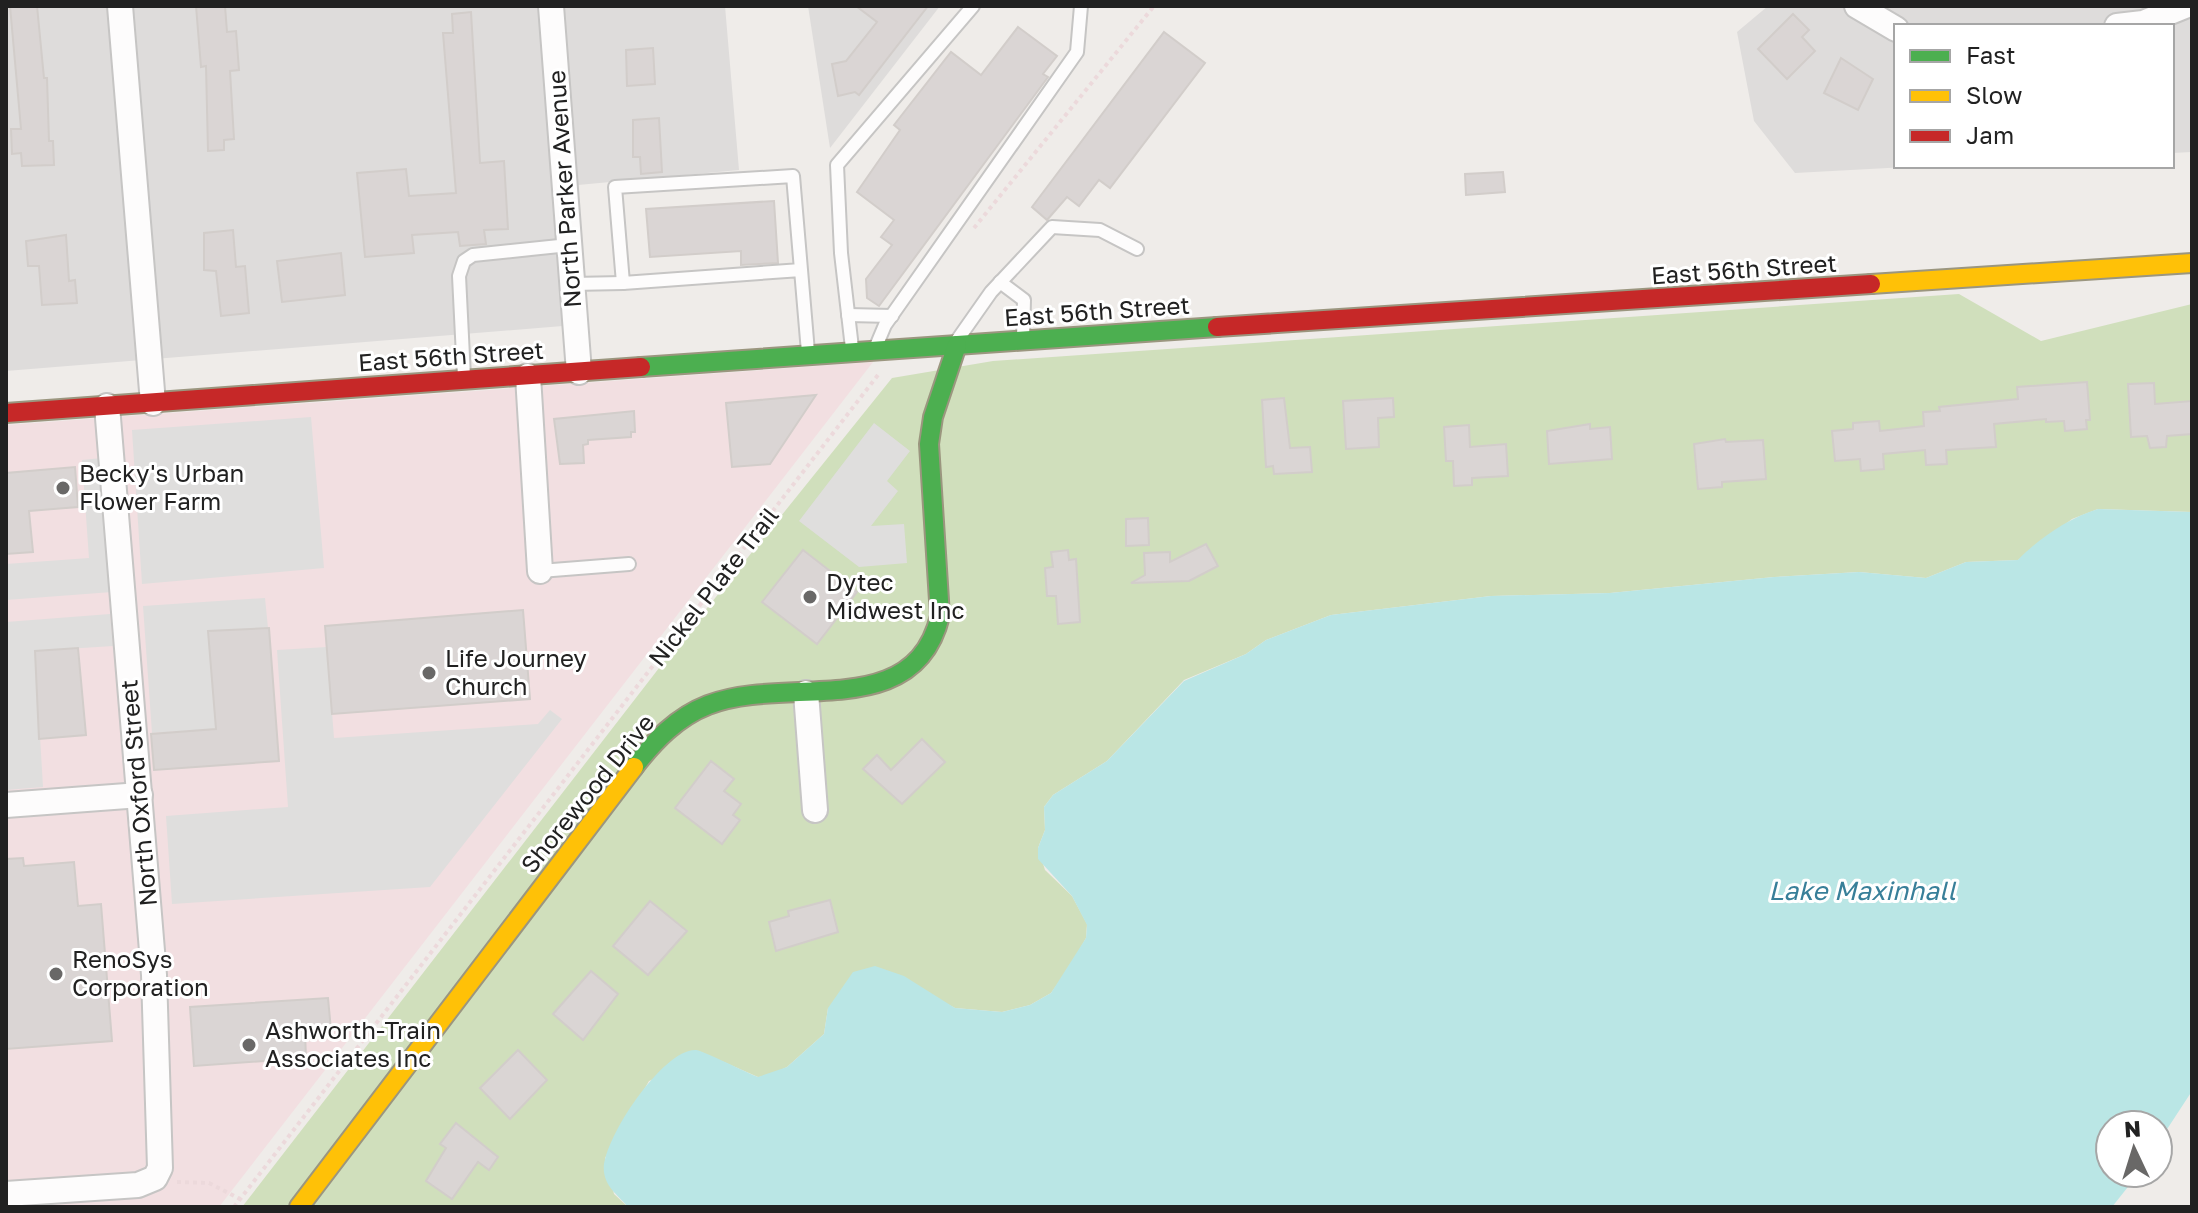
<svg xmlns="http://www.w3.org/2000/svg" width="2198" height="1213" font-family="'Golos Text',sans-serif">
<rect width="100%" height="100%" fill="#efece9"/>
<g fill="#dedcdb">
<path d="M6,6H725L739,170L578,185L587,324L6,371Z"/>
<path d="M808,6H940L830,148Z"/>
<path d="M1768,6H2192V152L2172,153V26H1896V166H1925L1795,173L1754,121L1737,32Z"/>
</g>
<path fill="#f2dfe1" d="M873,362L219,1207H6V425Z"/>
<path fill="#d0dfbc" d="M1959,294L2041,341L2192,304V512L2098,509L2072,519L2018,560L1966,562L1926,578L1859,572L1774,577L1610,593L1491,596L1331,615L1266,640L1246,654L1184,680L1107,761L1053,795L1044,807L1045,830L1038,848L1045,870L1072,896L1087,924L1086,938L1071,965L1051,993L1030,1005L1002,1012L955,1008L941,1001L828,1008L824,1034L787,1067L769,1076L758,1077L710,1056L649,1081L605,1158L614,1194L628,1207H242L666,659L892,378L993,361Z"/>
<g fill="#dfdedd">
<path d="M311,417L324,568L142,584L132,430Z"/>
<path d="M874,423L910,451L887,481L898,491L871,526L904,524L907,563L859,567L799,521Z"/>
<path d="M102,458L112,592L6,600V564L89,558L82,460Z"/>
<path d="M265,598L268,628L208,631L216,729L152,733L143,606Z"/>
<path d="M110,614L113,646L35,651L43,787L6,790V622Z"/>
<path d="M327,647L334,738L538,724L550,710L562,719L430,887L172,904L166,816L288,807L277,650Z"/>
</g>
<path fill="#bae6e5" d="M2098,509L2192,512V1091L2158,1143V1125H2110V1173H2139L2112,1207H628C619,1196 606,1188 604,1172C600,1143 663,1048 696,1050C702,1050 747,1073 758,1077L787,1067L824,1034L828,1008L853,972L875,966L904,976L955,1008L1002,1012L1030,1005L1051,993L1086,938L1087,925L1072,896L1038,859V848L1045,830L1044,807L1053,795L1107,761L1184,681L1246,654L1266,640L1331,615L1491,596L1610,593L1774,577L1859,572L1926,578L1966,562L2018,560C2039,538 2069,518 2098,509Z"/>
<g fill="#dad5d4" stroke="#d2cdca" stroke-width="2">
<path d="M10,6H37L44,78H47L49,141H53L54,165L22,166L21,153L12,154L11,129H21Z"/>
<path d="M196,6H225L227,32L236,31L239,70L230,71L234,139L224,140V150L208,151L206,66L201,67Z"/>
<path d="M856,6H928L859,95L855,92L838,96L832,64L846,61L877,22Z"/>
<path d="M471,12L480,163L504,161L508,229L484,230L486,244L460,246L458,232L412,235L414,253L365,257L357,173L406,169L409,196L456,193L443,33H453L452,14Z"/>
<path d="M1793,14L1809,30L1802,37L1815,51L1787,79L1758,49Z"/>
<path d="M1018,27L1057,56L1043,74L1048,77L879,306L867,298L866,279L892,245L881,237L894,220L857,192L900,130L894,125L951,52L981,75Z"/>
<path d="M1164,32L1205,63L1110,188L1099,180L1079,206L1067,197L1047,220L1032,207Z"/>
<path d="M653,48L655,84L627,86L626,50Z"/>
<path d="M1841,58L1873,79L1858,110L1824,93Z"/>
<path d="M659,118L662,172L641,174L640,157H633V120Z"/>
<path d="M1503,172L1505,192L1466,195L1465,174Z"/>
<path d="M774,201L778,263L741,265V251L650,257L646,209Z"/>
<path d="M233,230L236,267L245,266L249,313L221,316L216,271L204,270V233Z"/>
<path d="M66,235L69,281L75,280L77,303L42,305L39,266H28L26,241Z"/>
<path d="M341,253L345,295L282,302L277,261Z"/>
<path d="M2087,382L2090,420H2086L2087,429L2065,431L2064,421L2046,422V419L1994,424L1996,447L1946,450L1947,464L1926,465L1925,450L1883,454L1884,469L1861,471L1860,459L1835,461L1832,431L1853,429V423L1879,421L1880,431L1924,426L1923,412L1940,411L1939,407L2018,399L2017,387Z"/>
<path d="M2154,383L2155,404L2192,401V434L2167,436L2166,447L2150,448L2147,436L2131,437L2128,384Z"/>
<path d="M816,395L770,464L732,467L726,403Z"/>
<path d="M1284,398L1290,448L1310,447L1312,472L1274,474L1273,466L1266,467L1262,400Z"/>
<path d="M1393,398L1394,417L1378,418L1379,447L1346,449L1343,401Z"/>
<path d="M634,411L635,432H631V437L588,440V444L583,445L584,463L560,464L554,419Z"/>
<path d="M1590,424V429L1610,427L1612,459L1549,464L1547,431Z"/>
<path d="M1469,425L1470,447L1506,444L1508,476L1472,478V485L1454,486L1453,461H1446L1444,427Z"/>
<path d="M1725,439L1726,442L1763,440L1766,479L1722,482V487L1698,489L1694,444Z"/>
<path d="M75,467L78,507L29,511L33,552L6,554V473Z"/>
<path d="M1148,518L1149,545L1126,546V519Z"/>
<path d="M1206,544L1218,566L1189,581L1131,583L1145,575L1144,553L1170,552V562Z"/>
<path d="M803,550L857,592L817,644L762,602Z"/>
<path d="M1068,550L1069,560L1076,559L1080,622L1058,624L1056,596H1047L1045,568L1053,567L1051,552Z"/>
<path d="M523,610L530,699L332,714L325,626Z"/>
<path d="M269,628L279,761L154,770L151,734L216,729L208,631Z"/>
<path d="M78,648L86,735L39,739L35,651Z"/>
<path d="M922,739L945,762L902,804L863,769L877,755L891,770Z"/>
<path d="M711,761L734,779L724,791L741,804L733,815L740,820L722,844L675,808Z"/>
<path d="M23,858L24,866L74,862L78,906L101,904L112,1041L6,1049V859Z"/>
<path d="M830,900L838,932L776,951L769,922L789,916L788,911Z"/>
<path d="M650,901L687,931L648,975L613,946Z"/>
<path d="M591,971L618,994L583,1040L553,1014Z"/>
<path d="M328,998L331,1030L305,1032L306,1058L194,1066L190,1007Z"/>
<path d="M518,1050L547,1080L510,1119L480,1088Z"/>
<path d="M456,1123L498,1157L489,1170L478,1162L452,1199L426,1181L446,1148L440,1144Z"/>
</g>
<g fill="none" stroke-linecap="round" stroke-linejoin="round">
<defs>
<g id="lane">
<path d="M801,270L623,283L615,187L793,176L808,352"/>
<path d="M1000,282L1024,300L1023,339"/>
<path d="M572,284L623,283"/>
<path d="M848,315L892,316"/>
<path d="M958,339L991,292L1052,227L1100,230L1137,249"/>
<path d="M877,344L885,325L1077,52L1081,6"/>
<path d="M852,348L841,253L837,165L973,6"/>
<path d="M464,377L459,276L464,261L473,255L569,245"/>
<path d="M540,571L629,564"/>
</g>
<g id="street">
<path d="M120,6L153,403"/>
<path d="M551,6L579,372"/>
<path d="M1857,6L1896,29"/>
<path d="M2117,26L2143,23L2185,6"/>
<path d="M528,376L540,571"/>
<path d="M806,693L815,810"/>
<path d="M6,805L140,795"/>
<path d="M6,1194L138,1185L155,1178L160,1168L154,975L107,406"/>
</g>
<g id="fast">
<path d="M641,367L1217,327"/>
<path d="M634,767C654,741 677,717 708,705C787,674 914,724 940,616L929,444L933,417L957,345"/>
</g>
<g id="slow">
<path d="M1871,284L2192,263"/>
<path d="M299,1207L634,767"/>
</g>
<g id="jam">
<path d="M1217,327L1871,284"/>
<path d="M6,413L641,367"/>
</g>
</defs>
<use href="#lane" stroke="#c6c5c4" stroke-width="16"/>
<use href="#street" stroke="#c6c5c4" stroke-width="28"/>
<use href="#fast" stroke="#9b967f" stroke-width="22"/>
<use href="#slow" stroke="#9b967f" stroke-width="22"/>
<use href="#jam" stroke="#9b967f" stroke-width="22"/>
<g stroke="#ecd9db" stroke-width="4" stroke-dasharray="4 4" stroke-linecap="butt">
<path d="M974,228L1154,6"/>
<path d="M177,1182L209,1183L240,1199"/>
<path d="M234,1207L878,375"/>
</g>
<use href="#lane" stroke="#fdfcfc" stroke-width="12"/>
<use href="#street" stroke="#fdfcfc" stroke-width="24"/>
<use href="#fast" stroke="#4caf50" stroke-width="18"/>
<use href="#slow" stroke="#ffc107" stroke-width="18"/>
<use href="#jam" stroke="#c62828" stroke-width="18"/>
</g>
<g fill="#696867" stroke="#fff" stroke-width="3">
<circle cx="63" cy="488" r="8"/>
<circle cx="810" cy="597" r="8"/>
<circle cx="429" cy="673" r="8"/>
<circle cx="56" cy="974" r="8"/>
<circle cx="249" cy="1045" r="8"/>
</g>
<g text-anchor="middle" stroke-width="6" stroke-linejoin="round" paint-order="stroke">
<g font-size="24" fill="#212121" stroke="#fff">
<text transform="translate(565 189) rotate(-94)" y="8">North Parker Avenue</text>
<text transform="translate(1744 270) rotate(-4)" y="8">East 56th Street</text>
<text transform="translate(1097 312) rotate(-4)" y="8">East 56th Street</text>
<text transform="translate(451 357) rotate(-4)" y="8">East 56th Street</text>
<text transform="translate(714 587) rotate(-52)" y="8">Nickel Plate Trail</text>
<text transform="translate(139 793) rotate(-95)" y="8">North Oxford Street</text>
<text transform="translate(588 794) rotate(-51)" y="8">Shorewood Drive</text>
</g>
<g font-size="24" fill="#212121" stroke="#fff" text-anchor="start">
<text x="79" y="482">Becky's Urban<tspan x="79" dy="28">Flower Farm</tspan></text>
<text x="826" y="591">Dytec<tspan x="826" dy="28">Midwest Inc</tspan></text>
<text x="445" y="667">Life Journey<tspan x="445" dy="28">Church</tspan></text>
<text x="72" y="968">RenoSys<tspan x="72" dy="28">Corporation</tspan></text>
<text x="265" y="1039">Ashworth-Train<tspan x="265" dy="28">Associates Inc</tspan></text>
</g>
<g font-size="26" font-style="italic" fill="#387f99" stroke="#fff">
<text x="1862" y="900">Lake Maxinhall</text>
</g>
</g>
<rect width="2198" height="1213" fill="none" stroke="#212121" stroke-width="16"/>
<rect x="1894" y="24" width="280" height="144" fill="#ffffff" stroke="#a6a6a6" stroke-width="2"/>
<rect x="1910" y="50" width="40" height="12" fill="#4caf50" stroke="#a6a6a6" stroke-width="2"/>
<text x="1966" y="64" font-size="24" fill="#212121">Fast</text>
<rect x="1910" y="90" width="40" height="12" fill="#ffc107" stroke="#a6a6a6" stroke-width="2"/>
<text x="1966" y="104" font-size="24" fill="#212121">Slow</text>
<rect x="1910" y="130" width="40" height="12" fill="#c62828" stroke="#a6a6a6" stroke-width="2"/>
<text x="1966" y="144" font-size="24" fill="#212121">Jam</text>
<g transform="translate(2134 1149) rotate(356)"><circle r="38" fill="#ffffff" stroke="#a6a6a6" stroke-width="2"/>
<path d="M0-6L14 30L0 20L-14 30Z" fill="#696867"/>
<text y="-12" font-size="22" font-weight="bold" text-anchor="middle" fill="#212121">N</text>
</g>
</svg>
